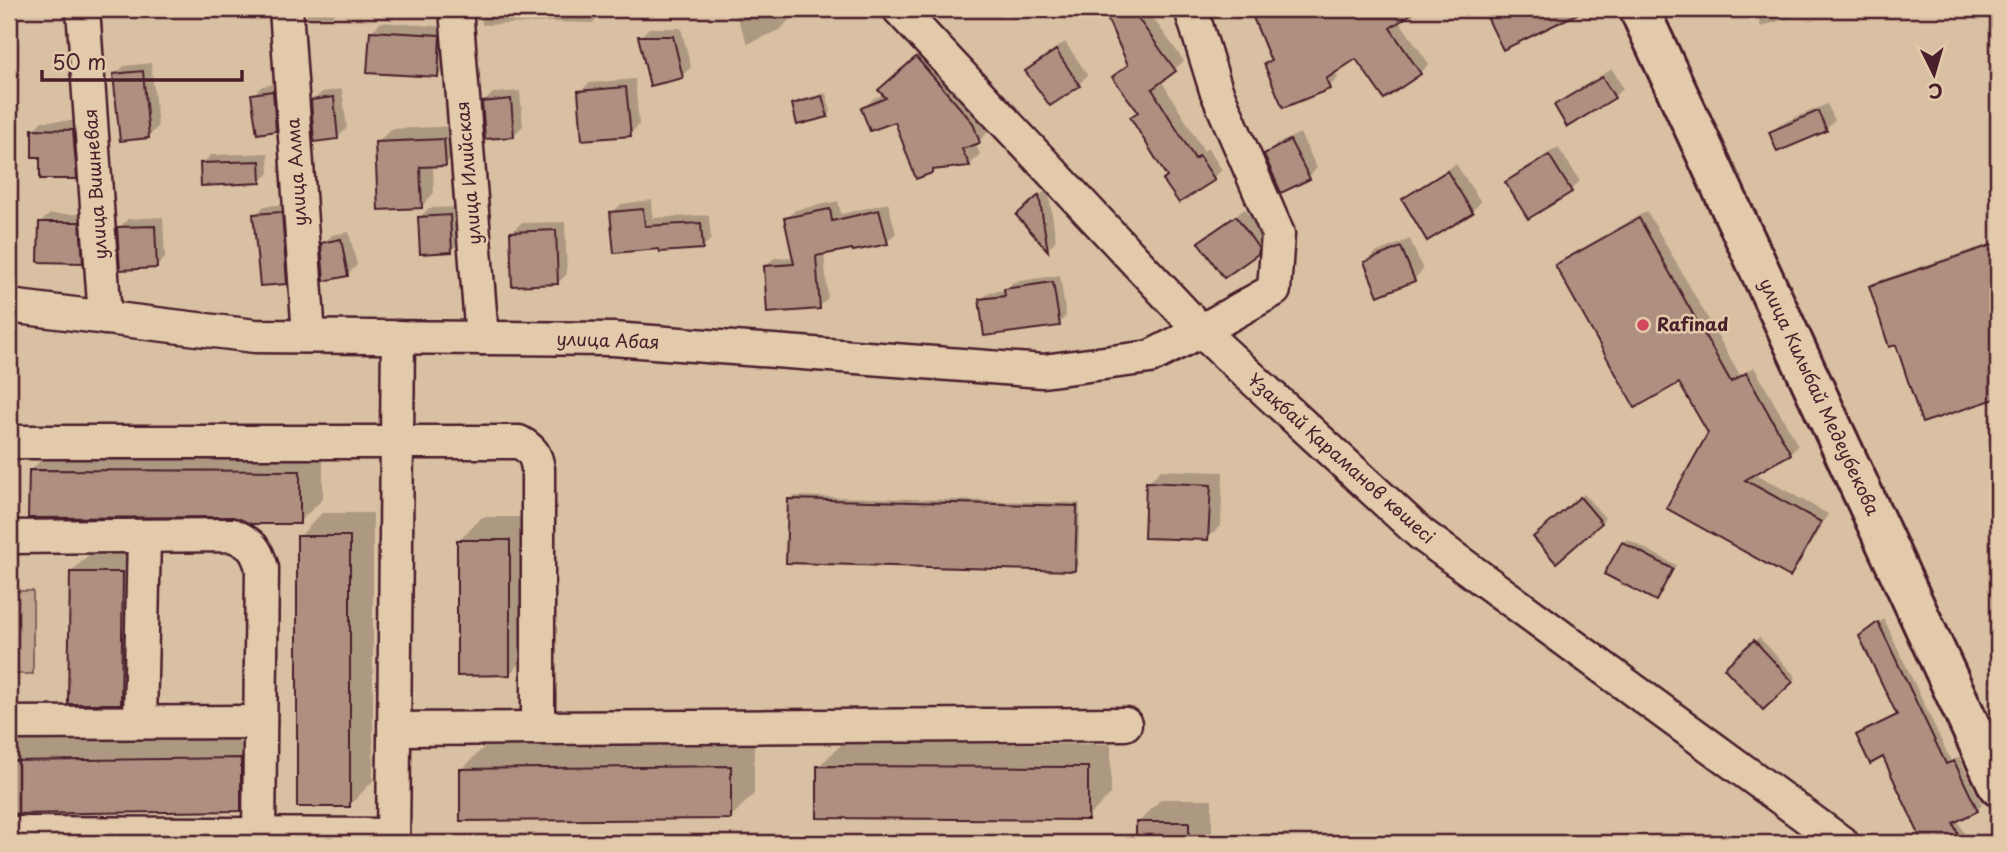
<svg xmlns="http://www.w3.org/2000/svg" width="2007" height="852" font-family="'Playpen Sans',sans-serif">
<rect width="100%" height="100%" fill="#d9c0a3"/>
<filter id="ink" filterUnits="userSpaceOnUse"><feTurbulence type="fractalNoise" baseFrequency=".0143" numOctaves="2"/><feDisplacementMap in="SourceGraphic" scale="14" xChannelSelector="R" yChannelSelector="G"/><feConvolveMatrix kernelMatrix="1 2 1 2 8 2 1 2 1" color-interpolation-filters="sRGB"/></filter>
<g filter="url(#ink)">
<rect fill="#c1a58f" stroke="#86625d" stroke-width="2" x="9" y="591" width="24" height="83"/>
<g fill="#0003" fill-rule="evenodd">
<path d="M120,9H156L152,13L120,16Z"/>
<path d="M201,9H265L202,14Z"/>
<path d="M306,9H339L332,16H307Z"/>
<path d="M482,9H602V15L593,23L550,22L482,25Z"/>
<path d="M733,9H785L789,20L781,29L748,44Z"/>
<path d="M1105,9H1162L1151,15L1184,61L1161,80L1204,151L1208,148L1222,170L1213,178L1169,176L1132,117L1139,110L1115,77L1130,64Z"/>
<path d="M1261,9H1391L1429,64L1420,73L1385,97L1357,57L1335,71L1338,78L1329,87L1266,64L1272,58L1254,15Z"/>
<path d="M1755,9H1813L1761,27Z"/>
<path d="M381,22L448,27L447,67L438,76L372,31Z"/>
<path d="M649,28H681L691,67L682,76L640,37Z"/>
<path d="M1065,42L1088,75L1079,84L1051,104L1028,71L1036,62Z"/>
<path d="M928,48L984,112L990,130L979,141L975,143L980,154L970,165L935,168L931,172L896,120L863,109L874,98L884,94L892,79ZM960,140L968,158H964L957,142Z"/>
<path d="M151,63L158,127L149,136L115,75L124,66Z"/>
<path d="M1612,69L1623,88L1614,97L1568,124L1557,106L1565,97Z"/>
<path d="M635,79L639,125L630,134L580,92L589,83Z"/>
<path d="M282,83L284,121L275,130L253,95L262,86Z"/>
<path d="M342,89L347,128L338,137L313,101L322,92Z"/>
<path d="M520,91L523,126L514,135L484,102L493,93Z"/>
<path d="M826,93L831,112L827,116L794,104L798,100Z"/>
<path d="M1827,104L1835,120L1826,129L1771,133L1780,124Z"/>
<path d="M42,121H82L85,168L76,177L42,155L33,130Z"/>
<path d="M457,126L458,151L445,164L433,165L434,193L421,207L377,143L391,129Z"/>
<path d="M1300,133L1317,168L1309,177L1266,154L1275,145Z"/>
<path d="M1558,147L1580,181L1571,190L1507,183L1516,174Z"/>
<path d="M268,153L269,173L260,182L202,164L211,155Z"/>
<path d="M1456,164L1481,202L1472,211L1404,200L1413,191Z"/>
<path d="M1048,188L1056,240L1048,249L1019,215Z"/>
<path d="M652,200L653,218L709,215L711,239L702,248L661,251L612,213L621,204Z"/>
<path d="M838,201L841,214L888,203L896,233L887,242L824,253L828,298L819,307L765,267L774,258L794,257L786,219L795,210Z"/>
<path d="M290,204L295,273L286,282L255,215L264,206Z"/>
<path d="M458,207L460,242L451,251L420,217L429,208Z"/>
<path d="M1245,209L1267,239L1266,243L1257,253L1201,243L1209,234Z"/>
<path d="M1647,211L1740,375L1754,367L1798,445L1790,453L1754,473L1828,514L1798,566L1790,575L1680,381L1557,266L1565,258Z"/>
<path d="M50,214H88L91,252L82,261L41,222Z"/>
<path d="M163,217L165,258L156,267L119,228L128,219Z"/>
<path d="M565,222L567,274L558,283L512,232L521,223Z"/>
<path d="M349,232L357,265L348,274L323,244L332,235Z"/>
<path d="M1410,239L1423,270L1414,279L1366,262L1375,253Z"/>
<path d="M1998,241V396L1923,421L1897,342L1871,286L1875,282Z"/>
<path d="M1060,275L1066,316L1059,324L981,300L989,292L1006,290L1013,282Z"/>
<path d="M54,447L323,448V499L299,522L233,515L30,471Z"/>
<path d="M1161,470L1223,472L1221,525L1208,538L1148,483Z"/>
<path d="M1584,494L1605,518L1601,522L1540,533Z"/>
<path d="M794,496L1080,503L1078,565L1074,569L790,500Z"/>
<path d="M322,513H373V781L350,805L299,537Z"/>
<path d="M482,517H533V650L510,674L459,541Z"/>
<path d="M1627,539L1676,565L1656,599L1623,543Z"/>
<path d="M95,549H146L144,679L121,702L71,572Z"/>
<path d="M1884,619L1951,761L1959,757L1982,805L1977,810L1957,819L1969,843H1938L1932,830L1884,755L1858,735L1863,730L1898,714L1866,632Z"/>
<path d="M1759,637L1796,677L1763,708L1726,668Z"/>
<path d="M264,735V786L240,809L9,812V739Z"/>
<path d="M754,743V794L731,817L462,769L485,746Z"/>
<path d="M843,743L1111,744V794L1087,818L819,766Z"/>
<path d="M1161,799H1212V843H1137L1138,823Z"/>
</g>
<g fill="#af9080" stroke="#4a1f2b" stroke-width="2">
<path d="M1103,9H1131L1176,71L1152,89L1195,159L1199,156L1215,180L1179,203L1163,180L1167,177L1130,117L1138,112L1112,77L1128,65Z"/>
<path d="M1267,9H1419L1390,28L1421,74L1384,99L1356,59L1326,79L1330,89L1283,108L1264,64L1271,61L1252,15Z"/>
<path d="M1483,9H1587L1503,50Z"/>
<path d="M370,31L440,35L438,77L367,73Z"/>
<path d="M638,36H673L683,78L650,86Z"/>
<path d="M1056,50L1080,86L1050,106L1025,71Z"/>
<path d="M916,57L973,123L980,143L962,149L970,166L932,170V173L916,179L895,122L870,131L861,108L886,98L878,90Z"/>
<path d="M143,71L149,138L120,141L113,74Z"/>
<path d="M1602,77L1615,98L1567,127L1554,105Z"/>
<path d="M626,87L631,136L582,140L578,91Z"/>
<path d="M273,91L276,131L257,134L251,94Z"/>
<path d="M822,96L828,117L797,125L792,104Z"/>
<path d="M334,97L338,139L314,142L311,100Z"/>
<path d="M511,99L514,137L485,139L482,102Z"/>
<path d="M1818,111L1827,131L1777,152L1769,132Z"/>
<path d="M32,129L73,130L77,179H40V157H32Z"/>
<path d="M444,139L446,166L420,167L422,208L378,210L375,142Z"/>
<path d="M1290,140L1310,179L1281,193L1264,154Z"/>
<path d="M1549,155L1572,192L1528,219L1505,182Z"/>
<path d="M260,161L261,183L201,186L200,163Z"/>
<path d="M1447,171L1473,213L1427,241L1402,199Z"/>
<path d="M1039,195L1048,251L1016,215Z"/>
<path d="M643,209L645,226L701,223L703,249L660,252L659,249L614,253L610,212Z"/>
<path d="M830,209L832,221L879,210L888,244L853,251L852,249L816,256L820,309L767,313L764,266L794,264L784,218Z"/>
<path d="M282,212L287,284L260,286L253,214Z"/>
<path d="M450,215L452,252L420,254L418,217Z"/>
<path d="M1236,216L1259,249L1258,254L1224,278L1198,242Z"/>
<path d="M1639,218L1731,382L1746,373L1791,454L1745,480L1821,522L1790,577L1666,508L1708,433L1679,383L1635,408L1555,265Z"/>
<path d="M39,222H80L83,263L38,262Z"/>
<path d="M155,226L157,268L120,270L117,227Z"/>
<path d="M556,230L558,284L512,286L510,232Z"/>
<path d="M341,239L348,276L324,281L321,243Z"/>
<path d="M1998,243V398L1922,423L1896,345L1889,347L1869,286Z"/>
<path d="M1401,247L1415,281L1378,296L1364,262Z"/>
<path d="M1053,282L1060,326L984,336L979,299L1005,296L1004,289Z"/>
<path d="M29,470L300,471V524H251L233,517L28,518Z"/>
<path d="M1146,482L1211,485L1208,540L1144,538Z"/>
<path d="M1580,497L1602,523L1556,563L1533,537Z"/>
<path d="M788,499L1077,506L1075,571L786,563Z"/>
<rect x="297" y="536" width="53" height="271"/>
<path d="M457,540H510V675L457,676Z"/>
<path d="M1622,542L1673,569L1656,601L1604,574Z"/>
<path d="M70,572H123L121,704H68Z"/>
<path d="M1878,622L1946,764L1954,761L1978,811L1953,823L1962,843H1923L1883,757L1870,764L1856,735L1897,715L1859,636Z"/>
<path d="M1754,640L1793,682L1763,710L1724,668Z"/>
<path d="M241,758V811L9,814V761Z"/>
<path d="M731,766V819L460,821V769Z"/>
<path d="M817,766L1088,767V820L817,818Z"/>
<rect x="1136" y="822" width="53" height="21"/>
</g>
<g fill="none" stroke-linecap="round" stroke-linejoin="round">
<defs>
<g id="minor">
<path d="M83,9L105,318"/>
<path d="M286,9L309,336"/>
<path d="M456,9L482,338"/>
<path d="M899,9L1201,331L1421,534L1842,843"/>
<path d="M9,306L255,336L613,339L1043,371L1150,357L1201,331L1274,290L1278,234L1216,90L1191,9"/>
<path d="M9,442H519C532,449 536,455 538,469V727"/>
<path d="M9,537L233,535C252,544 256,548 262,568L259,834"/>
<path d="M140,722L144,536"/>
<path d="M9,723L260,722"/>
<path d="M395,729L1125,724"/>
<path d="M9,833L393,835"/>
<path d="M393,843L398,337"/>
</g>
<path id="major" d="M1639,9L1998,786"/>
</defs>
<use href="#minor" stroke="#4a1f2b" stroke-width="37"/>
<use href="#major" stroke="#4a1f2b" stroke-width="44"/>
<use href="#minor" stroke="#e2caab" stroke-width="32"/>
<use href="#major" stroke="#e2caab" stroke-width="38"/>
</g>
</g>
<circle fill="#d1495b" stroke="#e2caab" stroke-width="2.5" cx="1643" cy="325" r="7"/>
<g text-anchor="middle" stroke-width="5" stroke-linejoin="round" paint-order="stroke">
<g font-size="18" fill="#4a1f2b" stroke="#e2caab">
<text transform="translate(297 172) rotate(-94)" y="6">улица Алма</text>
<text transform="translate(469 173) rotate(-95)" y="6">улица Илийская</text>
<text transform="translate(96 184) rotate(-94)" y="6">улица Вишневая</text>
<text transform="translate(608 341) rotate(2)" y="6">улица Абая</text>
<text transform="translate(1819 397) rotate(65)" y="6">улица Килыбай Медеубекова</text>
<text transform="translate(1341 459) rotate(42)" y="6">Ұзақбай Қараманов көшесі</text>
</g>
<g font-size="18" font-weight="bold" fill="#4a1f2b" stroke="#e2caab" text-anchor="start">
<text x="1657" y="331">Rafinad</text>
</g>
</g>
<rect width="2007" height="852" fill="none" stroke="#e2caab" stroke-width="35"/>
<rect x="18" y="18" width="1972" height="817" fill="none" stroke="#4a1f2b" stroke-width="2.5" filter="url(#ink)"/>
<g transform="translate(1934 74) rotate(175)" stroke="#e2caab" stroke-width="5" paint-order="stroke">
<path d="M0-5L12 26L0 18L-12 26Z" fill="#4a1f2b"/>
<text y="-10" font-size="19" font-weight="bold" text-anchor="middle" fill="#4a1f2b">С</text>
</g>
<path d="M42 70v10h200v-10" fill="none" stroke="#4a1f2b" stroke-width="3.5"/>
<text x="52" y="70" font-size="21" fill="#4a1f2b" stroke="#e2caab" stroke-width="5" paint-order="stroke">50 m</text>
</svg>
